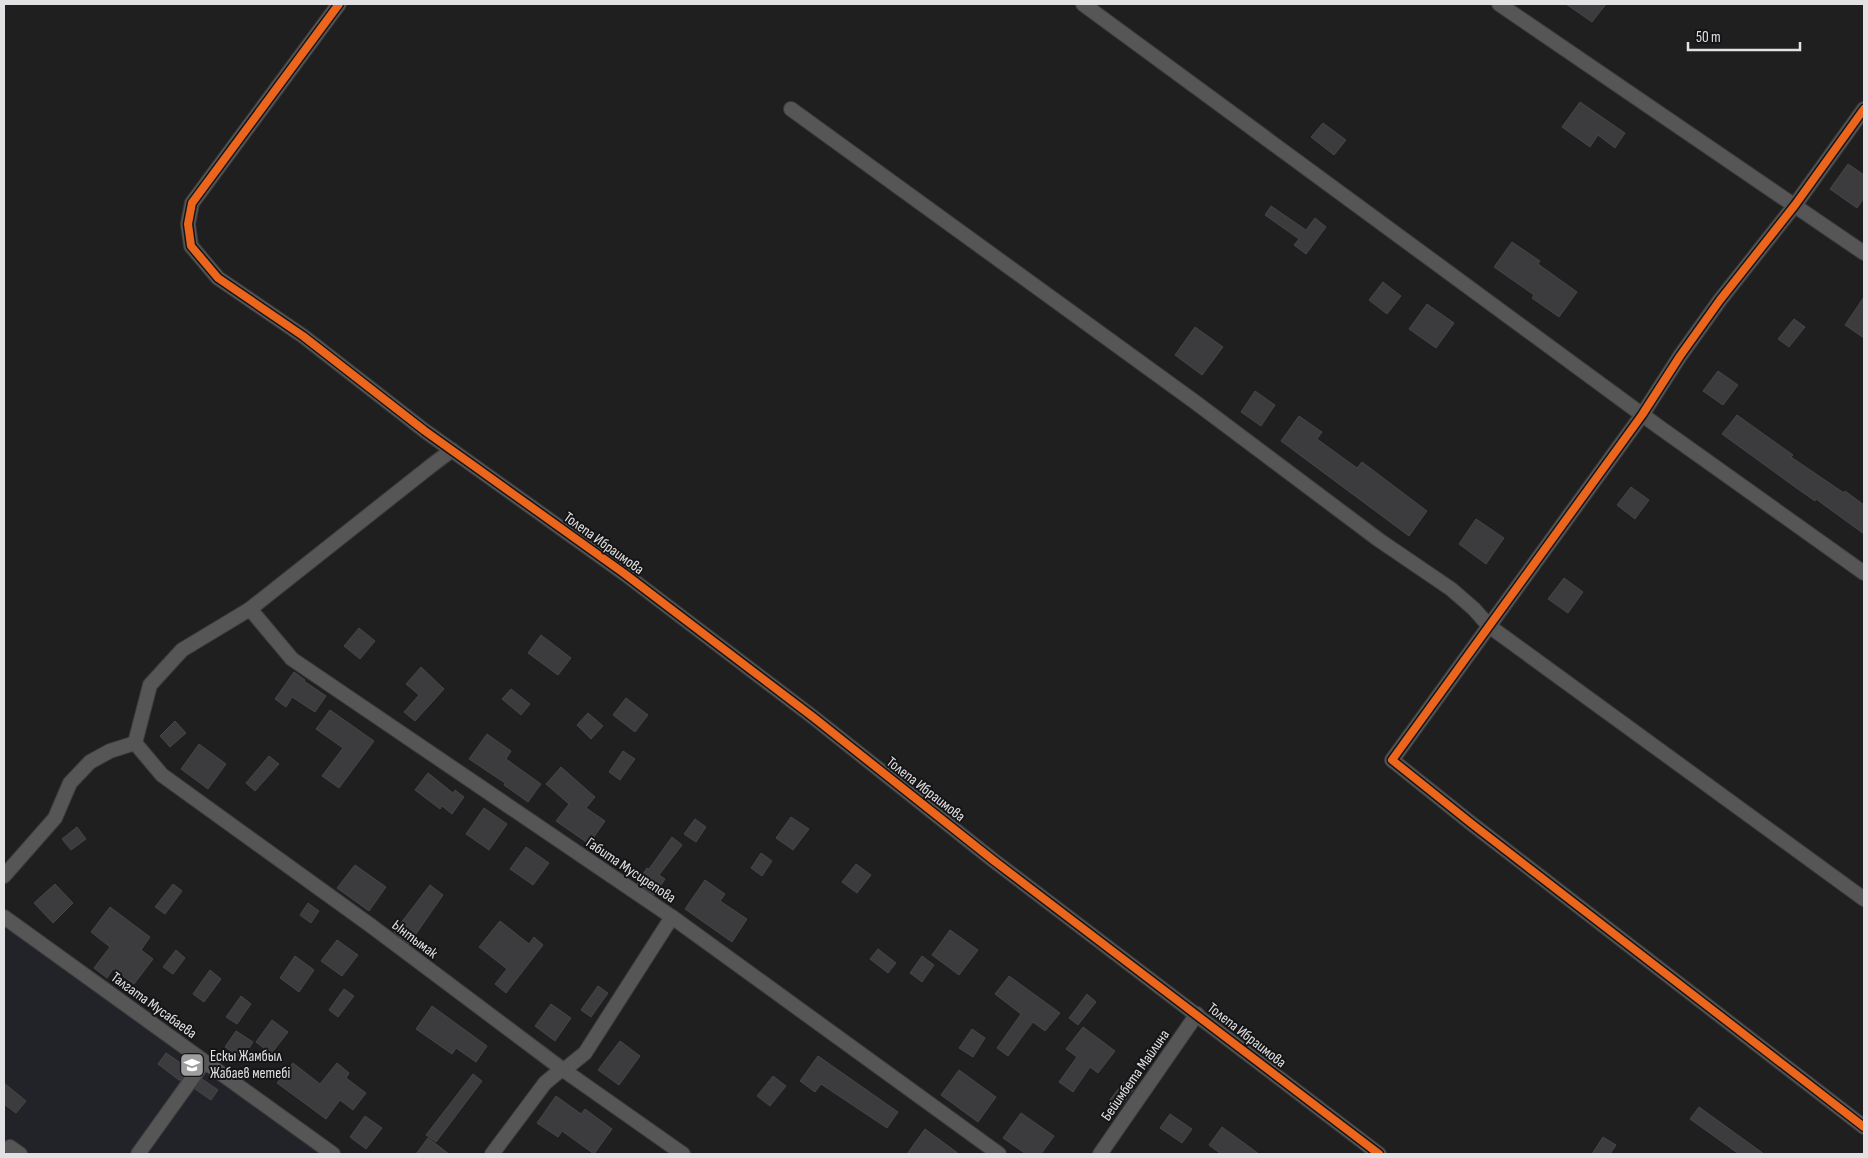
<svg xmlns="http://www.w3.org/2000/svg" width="1868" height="1158" font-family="'Sofia Sans Condensed',sans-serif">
<rect width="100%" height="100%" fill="#1f1f1f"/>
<path fill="#222229" d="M4,922L265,1114L321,1154H4Z"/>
<g fill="#3c3c3e" stroke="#464646">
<path d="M1566,4H1606L1592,22Z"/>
<path d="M1580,102L1625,133L1615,148L1598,135L1590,147L1562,127Z"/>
<path d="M1323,123L1346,140L1334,155L1311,137Z"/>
<path d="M1848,164L1864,175V198L1857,208L1830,189Z"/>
<path d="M1271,206L1306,230L1315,218L1326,227L1306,254L1294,245L1299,239L1265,215Z"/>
<path d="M1512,242L1540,261L1538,264L1577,292L1559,317L1532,298L1534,295L1494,267Z"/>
<path d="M1383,282L1401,296L1387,314L1369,300Z"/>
<path d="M1864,297V338L1845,325Z"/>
<path d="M1427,304L1454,323L1436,348L1409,329Z"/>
<path d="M1794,319L1805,327L1789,347L1778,339Z"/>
<path d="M1195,327L1223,347L1202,375L1175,355Z"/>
<path d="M1718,371L1738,385L1723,405L1703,391Z"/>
<path d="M1255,391L1275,405L1261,426L1241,412Z"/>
<path d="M1737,415L1793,455L1791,457L1844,493L1845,491L1864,505V534L1816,499L1815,501L1795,487L1722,434Z"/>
<path d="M1299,416L1322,432L1317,439L1357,468L1362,462L1427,511L1409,536L1281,441Z"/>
<path d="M1631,487L1649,500L1635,519L1617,505Z"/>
<path d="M1476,519L1504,538L1486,564L1459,544Z"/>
<path d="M1564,578L1583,592L1568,613L1548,599Z"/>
<path d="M359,628L375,641L360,659L344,646Z"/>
<path d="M541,635L571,658L558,675L528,653Z"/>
<path d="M421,667L444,689L415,721L404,712L419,695L406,684Z"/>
<path d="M294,672L305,680L304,681L326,696L315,712L292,697L286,707L275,699Z"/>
<path d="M511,689L530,704L521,715L502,699Z"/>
<path d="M626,698L648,715L635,732L613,715Z"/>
<path d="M330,710L374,741L339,788L322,776L343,748L316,729Z"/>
<path d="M588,713L603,726L591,739L577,725Z"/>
<path d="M175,721L186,733L170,747L160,736Z"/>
<path d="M487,734L511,751L506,759L541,784L528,802L504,785L505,783L469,759Z"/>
<path d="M199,744L226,764L208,789L181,769Z"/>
<path d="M623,751L635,759L620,780L609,772Z"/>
<path d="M269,756L279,764L255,791L246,783Z"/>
<path d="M561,767L595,797L586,808L605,821L589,844L556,821L569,804L546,784Z"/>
<path d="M428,773L453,793L455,790L464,797L452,814L442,806L440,809L415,790Z"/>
<path d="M484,808L507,824L489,850L466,834Z"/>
<path d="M791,817L809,829L793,850L776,838Z"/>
<path d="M695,819L706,827L696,842L684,834Z"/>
<path d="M77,827L86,839L71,850L62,839Z"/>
<path d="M672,837L682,845L659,875L665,879L654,895L637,883L647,868L649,869Z"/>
<path d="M526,847L549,863L533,885L510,869Z"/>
<path d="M761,853L772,861L762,876L751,868Z"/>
<path d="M856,864L871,875L857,893L842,882Z"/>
<path d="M355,865L386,887L369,911L337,888Z"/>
<path d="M705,880L725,894L720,901L747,919L732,942L685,909Z"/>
<path d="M55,884L73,903L53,923L34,903Z"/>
<path d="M173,884L182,891L165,914L155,907Z"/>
<path d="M430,885L443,895L409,944L394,932Z"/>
<path d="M308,903L319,911L311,923L300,915Z"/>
<path d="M110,907L150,937L141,950L153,959L134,984L113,969L107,978L94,968L110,947L91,932Z"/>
<path d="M500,921L529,944L534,937L543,945L506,993L495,984L507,969L479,947Z"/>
<path d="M950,930L978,950L959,975L932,955Z"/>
<path d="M337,940L358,955L342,976L321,961Z"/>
<path d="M878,949L896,963L888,973L870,959Z"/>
<path d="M176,950L185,958L173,974L163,967Z"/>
<path d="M295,956L314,970L299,992L280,978Z"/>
<path d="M922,956L934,965L922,982L910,973Z"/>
<path d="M210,970L221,979L204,1002L193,994Z"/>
<path d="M1009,976L1060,1013L1045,1031L1033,1022L1008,1056L997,1048L1021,1014L995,994Z"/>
<path d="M598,986L608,993L591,1017L581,1010Z"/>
<path d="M344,989L354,996L338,1017L329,1010Z"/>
<path d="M1087,994L1096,1002L1078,1025L1069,1018Z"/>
<path d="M241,996L251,1004L237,1024L226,1017Z"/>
<path d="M551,1004L571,1018L555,1041L535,1026Z"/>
<path d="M432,1006L487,1046L476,1062L456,1048L452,1054L416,1029Z"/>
<path d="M272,1020L288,1032L271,1054L256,1042Z"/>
<path d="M1083,1027L1115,1051L1098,1073L1090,1067L1073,1092L1059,1082L1077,1057L1066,1049Z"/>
<path d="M972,1029L985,1038L973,1057L959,1048Z"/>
<path d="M236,1031L253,1042L242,1059L225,1047Z"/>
<path d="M620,1041L640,1056L619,1085L598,1070Z"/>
<path d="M166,1053L188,1068L181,1080H179L158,1064Z"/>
<path d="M818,1056L898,1112L887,1128L821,1084L815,1092L800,1081Z"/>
<path d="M293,1063L320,1084L337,1063L349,1073L346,1078L366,1093L353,1110L340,1100L326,1119L277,1083Z"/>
<path d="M959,1070L996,1097L978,1122L941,1095Z"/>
<path d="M473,1074L482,1081L436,1142L426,1135Z"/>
<path d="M773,1076L786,1086L770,1106L757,1096Z"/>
<path d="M202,1079L218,1090L211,1100L195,1089Z"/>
<path d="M1124,1082L1134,1089L1119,1109L1109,1101Z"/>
<path d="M4,1083L26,1101L16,1113L4,1104Z"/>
<path d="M556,1096L581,1114L585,1109L612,1129L594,1154L562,1131L558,1137L537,1123Z"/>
<path d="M1699,1107L1764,1154H1739L1690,1119Z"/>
<path d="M1021,1113L1054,1136L1041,1154H1026L1003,1138Z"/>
<path d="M1170,1114L1192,1129L1182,1143L1160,1128Z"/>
<path d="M365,1116L382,1128L366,1149L350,1137Z"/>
<path d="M1222,1127L1259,1154H1221L1209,1145Z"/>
<path d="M925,1129L959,1154H907Z"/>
<path d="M1603,1137L1616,1145L1610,1154H1592Z"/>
<path d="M428,1138L449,1154H416Z"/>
</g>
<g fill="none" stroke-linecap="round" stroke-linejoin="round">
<defs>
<g id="street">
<path d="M339,4L192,203L188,224L191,246L218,278L303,336L425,431L625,574L813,717L993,860L1379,1154"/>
<path d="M1083,4L1659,427L1864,573"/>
<path d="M1499,4L1864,253"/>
<path d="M791,109L1195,402L1379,540L1451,589L1474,609L1489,626L1864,899"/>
<path d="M1864,109L1795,205L1720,300L1680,356L1642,415L1392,760L1472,824L1864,1127"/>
<path d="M250,609L292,659L672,917L999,1154"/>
<path d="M135,743L162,775L370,925L562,1069L683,1154"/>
<path d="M4,876L55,818L70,783L90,762L110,751L135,743L150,685L182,650L250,609L432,465L452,450"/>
<path d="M4,917L333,1154"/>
<path d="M564,1070L585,1053L672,917"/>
<path d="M10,1147L20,1154"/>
<path d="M138,1154L204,1062"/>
<path d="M492,1154L545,1083L562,1069"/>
<path d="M1100,1154L1197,1014"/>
</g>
</defs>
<use href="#street" stroke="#3c3c3d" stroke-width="16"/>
<use href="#street" stroke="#565656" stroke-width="14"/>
<defs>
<g id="cycleway">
<path d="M339,4L192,203L188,224L191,246L218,278L303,336L425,431L625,574L813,717L993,860L1379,1154"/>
<path d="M1864,109L1795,205L1720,300L1680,356L1642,415L1392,760L1472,824L1864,1127"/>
</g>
</defs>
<use href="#cycleway" stroke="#151517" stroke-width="11"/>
<use href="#cycleway" stroke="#eb651d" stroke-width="8"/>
</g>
<defs>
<symbol id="school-square" viewBox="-11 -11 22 22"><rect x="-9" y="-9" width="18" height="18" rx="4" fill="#9e9e9f" stroke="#151517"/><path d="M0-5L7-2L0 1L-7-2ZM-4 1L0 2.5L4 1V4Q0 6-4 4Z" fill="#fff"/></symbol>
</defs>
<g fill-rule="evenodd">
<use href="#school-square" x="178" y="1051" width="28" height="28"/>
</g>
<g text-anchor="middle" stroke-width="4" stroke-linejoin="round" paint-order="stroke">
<g font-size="15" fill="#e2e2e4" stroke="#151517">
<text transform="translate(604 543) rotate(36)" y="5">Толепа Ибраимова</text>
<text transform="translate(926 789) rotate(38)" y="5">Толепа Ибраимова</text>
<text transform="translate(631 870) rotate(34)" y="5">Габита Мусирепова</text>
<text transform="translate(415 939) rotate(37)" y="5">Ынтымак</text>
<text transform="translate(154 1005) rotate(36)" y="5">Талгата Мусабаева</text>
<text transform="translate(1247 1035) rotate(38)" y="5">Толепа Ибраимова</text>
<text transform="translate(1135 1075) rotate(-55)" y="5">Бейимбета Майлина</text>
</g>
<g font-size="15" fill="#e2e2e4" stroke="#151517" text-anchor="start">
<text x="210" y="1061">Ескы Жамбыл<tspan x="210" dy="17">Жабаев метебі</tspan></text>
</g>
</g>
<rect width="1868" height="1158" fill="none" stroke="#e2e2e4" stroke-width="10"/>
<path d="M1688 42v8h112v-8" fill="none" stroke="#e2e2e4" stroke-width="2.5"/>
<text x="1696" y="42" font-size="15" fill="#e2e2e4" stroke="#151517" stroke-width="4" paint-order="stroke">50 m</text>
</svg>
